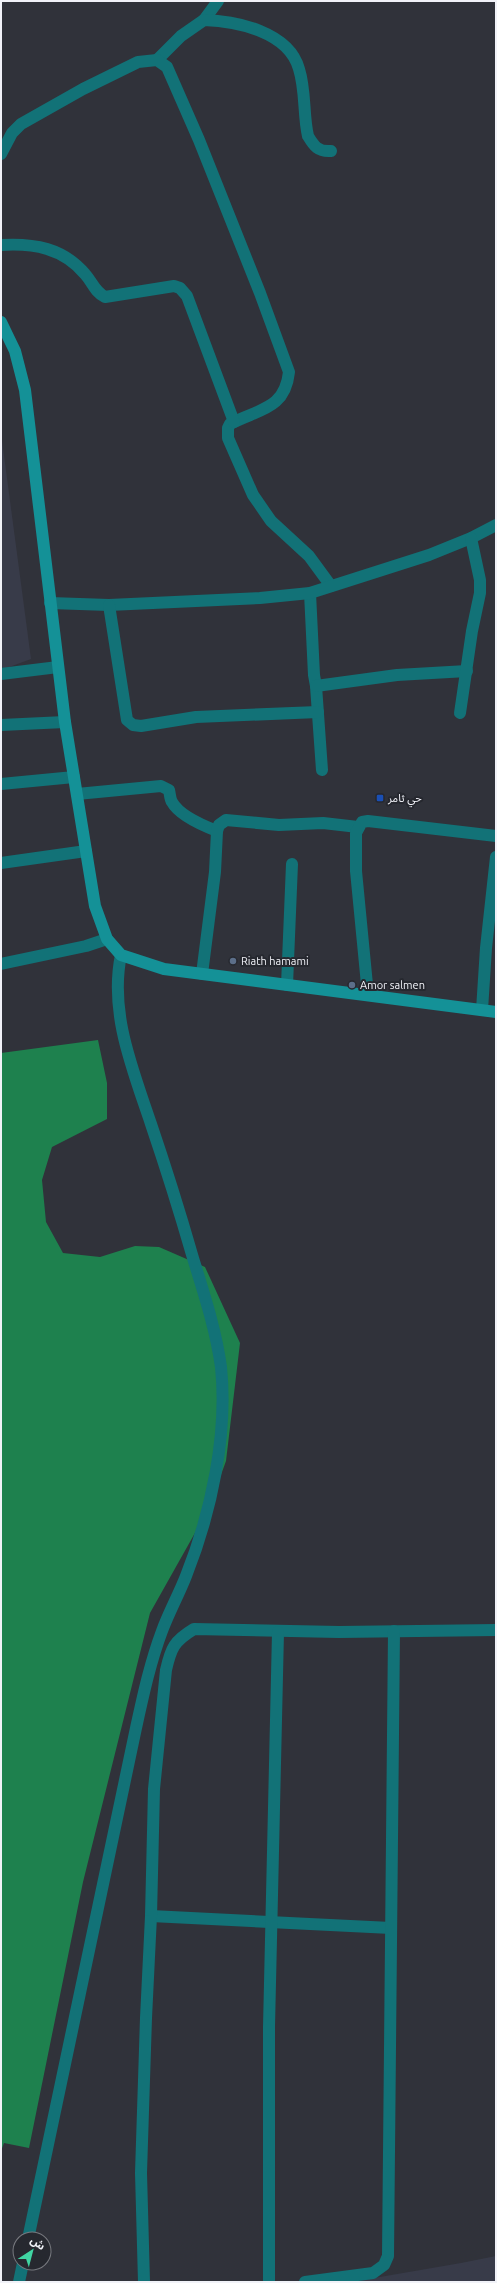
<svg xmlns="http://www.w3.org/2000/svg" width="497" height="2283" font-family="Ubuntu,'Noto Sans Arabic',sans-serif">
<rect width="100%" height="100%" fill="#30323a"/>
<g fill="#383b49">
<path d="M1,433L31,659L1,670Z"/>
<path d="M496,2256V2282H351L461,2263Z"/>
</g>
<path fill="#1e814e" d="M98,1040L107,1083V1119L52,1147L42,1180L46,1222L63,1253L100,1257L135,1246L159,1247L205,1267L240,1343L226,1461L209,1508L150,1613L83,1882L29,2148L4,2143L1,2151V1053Z"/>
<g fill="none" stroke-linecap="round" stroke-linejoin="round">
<g stroke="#127277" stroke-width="12">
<path d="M204,20L218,1"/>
<path d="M157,60L181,36L204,20C237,21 289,32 299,69C306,91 303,115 308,136C314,146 318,152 331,151"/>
<path d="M1,154L12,133L21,124L83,89L138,62L157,60L167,67L199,140L260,293L289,372C285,410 258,409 230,424L228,428V438L253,495L271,521L309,556L331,586"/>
<path d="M1,245C34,243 63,248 85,274C93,283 94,291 105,297L174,286L180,288L187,296L234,422"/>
<path d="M310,593L314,675L316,686L322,770"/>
<path d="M50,603L109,605L260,598L310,593L429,555L471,538L496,525"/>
<path d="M109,605L127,720L133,725L141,726L196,717L318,712"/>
<path d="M1,674L58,667"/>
<path d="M316,686L397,675L467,671"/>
<path d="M460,713L472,631L480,593V580L471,538"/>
<path d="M1,725L65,722"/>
<path d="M1,784L74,777"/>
<path d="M77,794L161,786L169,790C170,794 170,799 172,802C179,815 204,826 217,831"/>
<path d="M1,863L86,851"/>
<path d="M1,964L86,946L107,939"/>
<path d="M202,974L215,872L217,831L219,825L226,820L279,825L323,823L358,827"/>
<path d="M287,985L292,864"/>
<path d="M368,995L356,871V833L362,822L368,821L496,836"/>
<path d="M482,1010L486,948L496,857"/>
<path d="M151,1916L391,1928"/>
<path d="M28,2239L136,1728C143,1696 150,1663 162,1631C169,1612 179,1594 186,1576C211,1513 228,1435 221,1367C216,1330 204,1294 193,1258C180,1213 166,1168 151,1124C133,1070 109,1013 121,955"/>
<path d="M19,2282L23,2263"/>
<path d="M144,2282L141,2173L146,2018L151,1916L154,1789L166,1670C171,1648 174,1641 194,1629L339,1632L496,1630"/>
<path d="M269,2282V2027L278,1632"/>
<path d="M305,2282L373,2273L384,2265L388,2256L394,1631"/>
</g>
<path stroke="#149197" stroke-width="12" d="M1,322L15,351L25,390L65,722L95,906L107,939L121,955L164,969L496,1012"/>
</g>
<rect fill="#1a4fb4" stroke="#26282f" stroke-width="1.5" x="376" y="794" width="8" height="8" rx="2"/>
<g fill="#5c6f8a" stroke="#26282f" stroke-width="1.5">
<circle cx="233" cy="961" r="4"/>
<circle cx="352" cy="985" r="4"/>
</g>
<g text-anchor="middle" stroke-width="4" stroke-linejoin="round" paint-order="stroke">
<g font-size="11" fill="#f1f2f8" stroke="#26282f" text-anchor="start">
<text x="388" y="802">حي ثامر</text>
<text x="241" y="965">Riath hamami</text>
<text x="360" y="989">Amor salmen</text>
</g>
</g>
<rect width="497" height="2283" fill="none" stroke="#f1f2f8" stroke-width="4"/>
<g transform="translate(32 2251) rotate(36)"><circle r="19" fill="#26282f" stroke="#77797f"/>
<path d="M0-3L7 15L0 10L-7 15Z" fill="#40d4a2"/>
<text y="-6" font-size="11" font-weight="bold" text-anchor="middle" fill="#f1f2f8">ش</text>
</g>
</svg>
